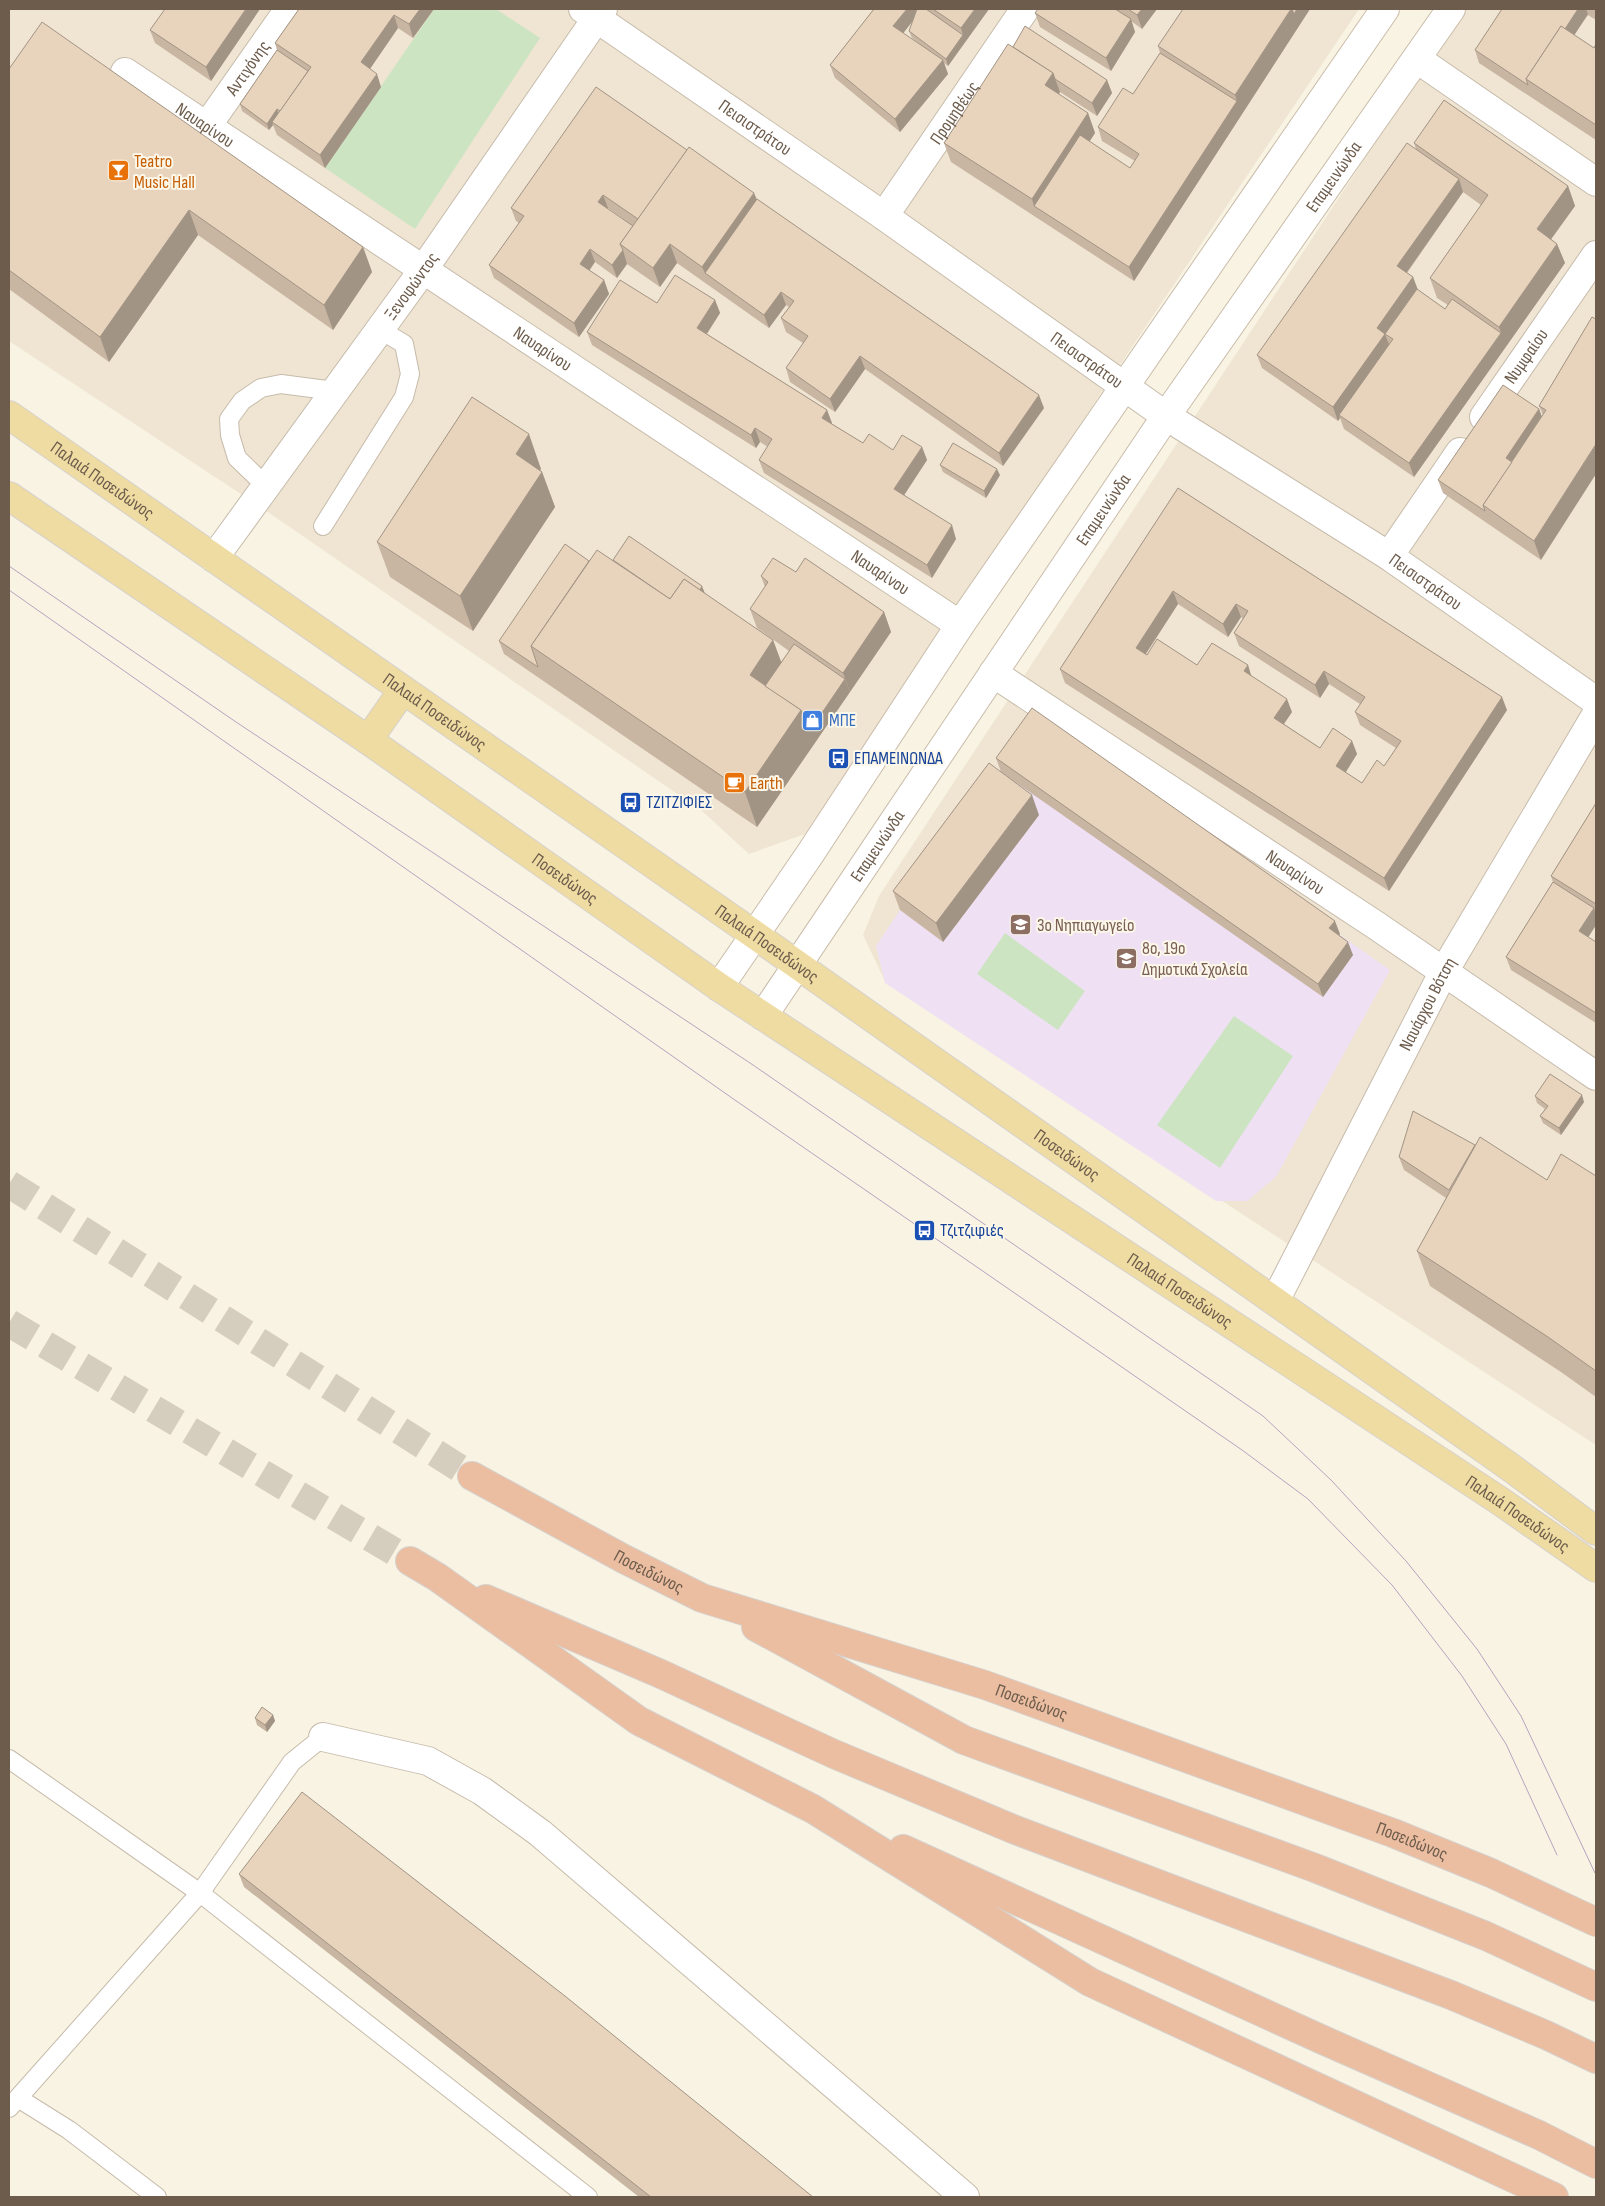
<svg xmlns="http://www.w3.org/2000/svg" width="1605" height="2206" font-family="'Sofia Sans Condensed',sans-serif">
<rect width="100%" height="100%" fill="#f8f3e3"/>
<g fill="#efe5d2">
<path d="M9,9H1359L805,834L749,854L702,811L265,510L9,341Z"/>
<path d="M1466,9H1596V1445L885,981L863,935L879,896L1425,67Z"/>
</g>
<path fill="#efe0f4" d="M1036,722L1390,970L1276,1177L1247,1201H1216L885,983L876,946L900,910L996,782Z"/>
<g fill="#cde4c3">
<path d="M434,9H496L540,38L415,229L325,168Z"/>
<path d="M1005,933L1085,991L1058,1030L977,974Z"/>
<path d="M1234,1016L1293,1056L1220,1168L1157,1125Z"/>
</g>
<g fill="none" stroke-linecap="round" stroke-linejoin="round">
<g stroke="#d5cdbd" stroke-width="28" stroke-dasharray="28 14" stroke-linecap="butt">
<path d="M9,1184L472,1476"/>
<path d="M9,1323L410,1561"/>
</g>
<defs>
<g id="lane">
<path d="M266,486L237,458L230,435L229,419L242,401L261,388L281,384L334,391"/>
<path d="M323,526L404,397L410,374L404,344L379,329"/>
<path d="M9,1759L200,1893L588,2197"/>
<path d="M18,2098L69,2130L157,2197"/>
<path d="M9,2108L200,1893L292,1762L323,1737"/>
</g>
<g id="street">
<path id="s1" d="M583,9L884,216L1166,416L1389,556L1596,701"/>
<path d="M1417,59L1596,182"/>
<path id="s2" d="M125,72L960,625"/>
<path id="s3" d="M207,126L289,9"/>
<path id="s4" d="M884,216L1025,9"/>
<path id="s5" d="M1484,417L1596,255"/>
<path d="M1389,556L1460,452"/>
<path id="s6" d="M214,558L423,270L603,9"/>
<path id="s7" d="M993,673L1377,926L1596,1076"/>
<path id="s8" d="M1275,1301L1443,973L1596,715"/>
<path d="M323,1737L428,1761L482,1791L540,1833L965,2197"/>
</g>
<g id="secondary">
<path d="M719,987L810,854L960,625L1385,9"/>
<path id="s9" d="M763,1016L1166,416L1451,9"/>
</g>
<g id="primary">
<path id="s10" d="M9,415L755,935L1510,1467L1596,1531"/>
<path id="s11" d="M9,496L368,740L719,987L1500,1501L1596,1568"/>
<path d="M368,740L403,690"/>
</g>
<g id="highway">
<path id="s12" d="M472,1476L624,1559L702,1598L985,1685L1393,1833L1491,1873L1596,1922"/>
<path d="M410,1561L437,1577L639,1721L813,1809L1090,1982L1554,2197"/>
<path d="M486,1599L661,1674L834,1754L1013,1829L1451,1995L1546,2035L1596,2059"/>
<path d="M756,1627L964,1740L1315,1868L1486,1936L1596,1987"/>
<path d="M903,1849L1323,2040L1539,2135L1596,2164"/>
</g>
</defs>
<use href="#lane" stroke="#c7bbab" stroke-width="20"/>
<use href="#street" stroke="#c7bbab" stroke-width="30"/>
<use href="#secondary" stroke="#cabcaa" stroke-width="30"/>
<use href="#primary" stroke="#d6d1cd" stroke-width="30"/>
<use href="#highway" stroke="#d6d1cd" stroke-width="30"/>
<use href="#lane" stroke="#fff" stroke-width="18"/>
<use href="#street" stroke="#fff" stroke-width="28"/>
<use href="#secondary" stroke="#fff" stroke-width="28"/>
<use href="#primary" stroke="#efdca3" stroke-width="28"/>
<use href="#highway" stroke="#ebbda1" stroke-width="28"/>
<g stroke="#b6a4c0" stroke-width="1">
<path d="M9,566L236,722L753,1065L1263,1416L1331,1480L1406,1561L1477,1649L1521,1716L1595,1873"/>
<path d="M9,590L732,1098L1242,1450L1308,1499L1392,1585L1462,1676L1506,1744L1557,1855"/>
</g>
</g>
<g fill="#c8b5a2" fill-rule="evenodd">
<path d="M260,9L211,81L155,43L150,30Z"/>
<path d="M299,9H434L413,38L398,28L370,69L381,87L325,168L277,135L273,125L269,130L242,111L240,104L277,50L275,43Z"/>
<path d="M874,9H989L948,66L944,63L948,74L900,132L835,78L830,65ZM913,21L909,31L912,38L925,48L903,33Z"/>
<path d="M1115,9H1157L1142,29L1131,21L1135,32L1111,71L1040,27L1035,13Z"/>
<path d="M1310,9L1134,281L951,162L944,143L1013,47L1107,80L1112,93L1097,116L1060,92L1059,95L1088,113L1095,133L1089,142L1130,168L1135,161L1102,141L1098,127L1133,94L1160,53L1158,46Z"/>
<path d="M1502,9H1596V20L1588,15L1574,35L1594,48L1596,44V140L1479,63L1475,50Z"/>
<path d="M9,69L363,247L372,272L333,330L198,235L109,362L9,289Z"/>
<path d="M1414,143L1568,186L1575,206L1551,239L1557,244L1565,263L1414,477L1344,429L1340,418L1338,421L1262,368L1257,355L1416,149ZM1463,192L1481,205L1430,278L1437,298L1448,305L1445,309L1417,289L1413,277L1407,273Z"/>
<path d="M687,150L754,193L757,199L1044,408L1003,466L865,369L835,412L790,382L786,368L803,343L786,332L781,318L789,307L786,305L769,328L677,263L660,287L627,264L617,278L595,262L589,270L604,280L609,294L579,337L494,278L489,265L519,223L516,221L511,208ZM608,208L633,226L607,209Z"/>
<path d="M715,300L720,313L707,334L827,410L832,424L863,443L893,450L922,447L927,460L904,495L956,539L932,578L764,473L759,460L768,447L760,442L756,448L592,345L587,332L657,303Z"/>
<path d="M1592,317L1541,560L1443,493L1438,480L1539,409L1542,417L1543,415L1539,406Z"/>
<path d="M940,465L1000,475L986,498L943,472Z"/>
<path d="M541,469L540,470L542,472L555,507L473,631L390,577L377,542Z"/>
<path d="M1178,488L1507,710L1389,891L1065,683L1060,669ZM1178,604L1228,637L1241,617L1243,619L1234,633L1239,646L1320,698L1329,684L1360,704L1355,712L1360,725L1396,748L1384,766L1362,783L1345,772L1357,754L1352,741L1320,748L1284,724L1292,712L1251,675L1248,665H1197L1146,654Z"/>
<path d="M613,560L705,594L773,640L781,662L789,651L757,628L750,609L765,587L761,576L796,572L884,612L891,632L757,827L504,654L499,641L589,561Z"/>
<path d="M996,758L1340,934L1339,935L1353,955L1323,997L1001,772Z"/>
<path d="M1596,803V925L1588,937L1596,942V1023L1511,970L1506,957L1553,882L1551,876Z"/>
<path d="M1039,815L943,942L900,910L893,891Z"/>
<path d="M1535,1096L1584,1102L1561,1135L1543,1123L1540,1116L1545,1109L1537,1103Z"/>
<path d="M1475,1145L1547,1180L1596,1176V1397L1561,1372L1430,1286L1417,1251L1446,1198L1404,1170L1399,1157Z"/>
<path d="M273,1715L275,1721L267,1732L257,1725L255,1718Z"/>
<path d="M239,1874L813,2197H639L244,1887Z"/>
</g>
<g fill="#a29484">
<path d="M246,9H260L211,81L206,67Z"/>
<path d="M420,9H434L413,38L409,24Z"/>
<path d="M907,9H921V10L898,40L893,26Z"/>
<path d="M975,9H989L948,66L946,59L963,35L961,28Z"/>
<path d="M1142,9H1157L1142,29L1137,15Z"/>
<path d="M1291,9H1310L1134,281L1129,267L1237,101L1235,95Z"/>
<path d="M1578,9H1586L1588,14L1540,88L1530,82Z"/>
<path d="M394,15L398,28L365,76L361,62Z"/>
<path d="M1131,19L1135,32L1111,71L1106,58Z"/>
<path d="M943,60L948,74L900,132L895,119Z"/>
<path d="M1053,73L1060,92L1052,105L1045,85Z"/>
<path d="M377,74L381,87L325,168L320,155Z"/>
<path d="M1107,80L1112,93L1097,116L1092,103Z"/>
<path d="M277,109L279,116L272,122L273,125L269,130L267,124Z"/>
<path d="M1088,113L1095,133L1044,212L1034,206L1032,199Z"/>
<path d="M1459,179L1463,192L1402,279L1397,266Z"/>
<path d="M1568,186L1575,206L1544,249L1537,229Z"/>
<path d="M754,193L761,212L705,273L702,267Z"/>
<path d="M603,195L608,208L603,216L598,202Z"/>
<path d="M189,210L198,235L109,362L100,337Z"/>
<path d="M670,244L677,263L660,287L653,268Z"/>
<path d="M1557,244L1565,263L1414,477L1409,463L1501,333L1499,327Z"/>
<path d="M363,247L372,272L333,330L324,305Z"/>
<path d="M590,249L595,262L585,277L580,264Z"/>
<path d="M623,250L627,264L617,278L612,265Z"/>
<path d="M1413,277L1418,290L1385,334L1390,347L1339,415L1340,418L1338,421L1333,407L1377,328Z"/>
<path d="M604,280L609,294L579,337L574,323Z"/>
<path d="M781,292L786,305L769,328L764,315Z"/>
<path d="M715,300L720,313L702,341L697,328Z"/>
<path d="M860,356L865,369L835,412L830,399Z"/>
<path d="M1039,395L1044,408L1003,466L999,453Z"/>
<path d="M1539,409L1544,423L1511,471L1506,458Z"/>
<path d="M827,410L832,423L827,431L822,418Z"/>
<path d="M755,428L760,442L756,448L751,435Z"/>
<path d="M529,434L541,469L528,489L516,454Z"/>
<path d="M1596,444V474L1541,560L1534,541Z"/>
<path d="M922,447L927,460L899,503L894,489Z"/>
<path d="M997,469L1000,475L986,498L984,491Z"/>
<path d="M542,472L555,507L473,631L460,596Z"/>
<path d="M952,525L956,539L932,578L927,565Z"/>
<path d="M702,586L707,599L678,621Z"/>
<path d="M1173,591L1178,604L1141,661L1136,648Z"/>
<path d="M1236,604L1241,617L1228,637L1223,624Z"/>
<path d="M884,612L891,632L850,692L843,673Z"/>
<path d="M773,640L786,675L767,703L750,675Z"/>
<path d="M1248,665L1252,679L1244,671Z"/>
<path d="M1324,671L1329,684L1320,698L1315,685Z"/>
<path d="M845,679L850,692L757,827L745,792L801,710Z"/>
<path d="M1502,697L1507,710L1389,891L1384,878Z"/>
<path d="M1287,699L1292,712L1279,731L1274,718Z"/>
<path d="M1352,741L1357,754L1341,780L1336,766Z"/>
<path d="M1032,795L1039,815L943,942L936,923Z"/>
<path d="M1594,908L1596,915V925L1584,944L1579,931Z"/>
<path d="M1335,921L1340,934L1334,942L1329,928Z"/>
<path d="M1348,942L1353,955L1323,997L1318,984Z"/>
<path d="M1582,1095L1584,1102L1561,1135L1559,1128Z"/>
<path d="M273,1715L275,1721L267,1732L265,1725Z"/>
</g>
<g fill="#e8d3bc" stroke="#a29484" fill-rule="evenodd">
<path d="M165,9H246L206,67L150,30Z"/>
<path d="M299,9H420L409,24L394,15L361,62L377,74L320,155L272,122L311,67L275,43Z"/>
<path d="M874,9H907L893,26L943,60L895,119L830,65Z"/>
<path d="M917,9H926L963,35L946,59L909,31Z"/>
<path d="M933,9H975L961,28Z"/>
<path d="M1038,9H1115L1131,19L1106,58L1035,13Z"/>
<path d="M1128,9H1142L1137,15Z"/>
<path d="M1183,9H1291L1235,95L1158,46Z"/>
<path d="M1292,9H1297L1294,14Z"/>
<path d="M1502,9H1578L1565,29L1561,26L1526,79L1528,85L1475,50Z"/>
<path d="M42,22L363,247L324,305L189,210L100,337L9,270V69Z"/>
<path d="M1025,26L1107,80L1092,103L1055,79L1053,73L1013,47Z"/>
<path d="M1561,26L1594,48L1596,44V125L1526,79Z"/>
<path d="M1008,44L1053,73L1045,85L1088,113L1032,199L944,143Z"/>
<path d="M277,50L308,71L280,111L277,109L267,124L240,104Z"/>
<path d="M1160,53L1237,101L1129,267L1034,206L1080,135L1130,168L1139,154L1098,127L1123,88L1133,94Z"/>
<path d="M596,87L687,150L638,219L603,195L598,202L633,226L620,244L623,250L612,265L590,249L580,264L604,280L574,323L489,265L524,216L511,208Z"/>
<path d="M1444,100L1568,186L1537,229L1557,244L1499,327L1430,278L1488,195L1414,143Z"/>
<path d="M1407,143L1459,179L1397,266L1413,277L1377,328L1385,334L1333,407L1257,355Z"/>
<path d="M689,147L754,193L702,267L670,244L653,268L620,244Z"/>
<path d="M757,199L1039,395L999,453L860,356L830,399L786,368L808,336L781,318L794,301L781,292L764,315L705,273Z"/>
<path d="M675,275L715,300L697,328L827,410L822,418L863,443L869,434L893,450L902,435L922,447L894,489L952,525L927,565L759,460L772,439L755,428L751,435L587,332L620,280L657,303Z"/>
<path d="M1417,289L1445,309L1452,299L1501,333L1409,463L1339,415L1393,339L1385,334Z"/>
<path d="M1592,317L1596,319V444L1534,541L1483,505L1546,410L1539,406Z"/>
<path d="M1503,385L1539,409L1506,458L1512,462L1483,505L1485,511L1438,480Z"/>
<path d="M472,397L529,434L516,454L542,472L460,596L377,542Z"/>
<path d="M953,443L997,469L984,491L940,465Z"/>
<path d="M1178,488L1502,697L1384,878L1060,669ZM1173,591L1223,624L1236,604L1248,611L1234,633L1315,685L1324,671L1365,697L1355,712L1401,741L1384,766L1377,760L1362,783L1336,766L1352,741L1333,728L1320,748L1274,718L1287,699L1244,671L1248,665L1212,643L1197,665L1157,639L1147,655L1136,648Z"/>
<path d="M629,536L702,586L700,590L684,579L670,599L613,560Z"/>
<path d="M565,544L589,561L531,646L538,667L499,641Z"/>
<path d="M597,550L670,599L684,579L773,640L750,675L801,710L745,792L531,646Z"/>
<path d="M773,558L796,572L805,558L884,612L843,673L750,609L768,582L761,576Z"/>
<path d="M794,644L845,679L809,732L801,710L765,686Z"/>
<path d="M1032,708L1335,921L1329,928L1348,942L1318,984L996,758Z"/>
<path d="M989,763L1032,795L936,923L893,891Z"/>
<path d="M1596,803V904L1551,876Z"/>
<path d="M1553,882L1594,908L1579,931L1596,942V1013L1506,957Z"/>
<path d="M1550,1074L1582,1095L1559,1128L1540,1116L1548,1106L1535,1096Z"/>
<path d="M1413,1111L1475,1145L1449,1190L1399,1157Z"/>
<path d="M1480,1137L1547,1180L1561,1154L1596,1176V1371L1548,1337L1417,1251Z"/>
<path d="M262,1707L273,1715L265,1725L255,1718Z"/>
<path d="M302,1792L565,1996L813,2197H651L239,1874Z"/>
</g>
<defs>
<symbol id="bar-square" viewBox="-11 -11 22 22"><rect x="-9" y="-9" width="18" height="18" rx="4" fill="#e8710a" stroke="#fcf7e8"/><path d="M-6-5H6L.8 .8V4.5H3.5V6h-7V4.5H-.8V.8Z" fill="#fff"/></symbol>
<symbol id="shop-square" viewBox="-11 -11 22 22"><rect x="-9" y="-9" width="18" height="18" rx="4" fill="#3f7fe0" stroke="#fcf7e8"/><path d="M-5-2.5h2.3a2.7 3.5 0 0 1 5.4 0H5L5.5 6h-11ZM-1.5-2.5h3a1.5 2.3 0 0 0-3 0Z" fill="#fff"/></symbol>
<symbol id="bus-square" viewBox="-11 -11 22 22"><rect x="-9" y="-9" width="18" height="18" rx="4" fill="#1a4fb4" stroke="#fcf7e8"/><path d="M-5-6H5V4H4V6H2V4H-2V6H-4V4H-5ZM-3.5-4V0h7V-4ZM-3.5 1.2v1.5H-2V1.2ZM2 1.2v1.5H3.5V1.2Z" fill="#fff"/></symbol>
<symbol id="cafe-square" viewBox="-11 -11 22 22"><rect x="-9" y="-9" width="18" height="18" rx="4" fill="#e8710a" stroke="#fcf7e8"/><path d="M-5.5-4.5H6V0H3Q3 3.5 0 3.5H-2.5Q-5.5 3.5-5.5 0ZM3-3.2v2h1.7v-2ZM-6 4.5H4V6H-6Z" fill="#fff"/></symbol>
<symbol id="school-square" viewBox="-11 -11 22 22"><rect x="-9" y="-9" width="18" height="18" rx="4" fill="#8d6e63" stroke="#fcf7e8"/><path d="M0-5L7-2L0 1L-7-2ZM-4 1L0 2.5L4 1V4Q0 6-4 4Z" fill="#fff"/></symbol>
</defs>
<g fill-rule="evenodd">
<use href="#bar-square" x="106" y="158" width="25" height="25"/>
<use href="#shop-square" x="800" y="708" width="25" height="25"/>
<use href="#bus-square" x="826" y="746" width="25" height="25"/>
<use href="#cafe-square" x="722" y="770" width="25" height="25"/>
<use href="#bus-square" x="618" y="790" width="25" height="25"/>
<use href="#school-square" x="1008" y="912" width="25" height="25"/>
<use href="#school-square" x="1114" y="946" width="25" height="25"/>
<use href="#bus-square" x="912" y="1218" width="25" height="25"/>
</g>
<g text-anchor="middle" stroke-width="4" stroke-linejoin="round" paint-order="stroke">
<g font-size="18" fill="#6d5c4c" stroke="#fcf7e8">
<text dy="6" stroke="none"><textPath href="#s3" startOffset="71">Αντιγόνης</textPath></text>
<text dy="6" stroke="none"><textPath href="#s4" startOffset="125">Προμηθέως</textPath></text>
<text dy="6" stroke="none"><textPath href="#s2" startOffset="96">Ναυαρίνου</textPath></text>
<text dy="6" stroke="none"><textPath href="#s1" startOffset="209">Πεισιστράτου</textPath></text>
<text dy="6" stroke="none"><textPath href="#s9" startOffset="1015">Επαμεινώνδα</textPath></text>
<text dy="6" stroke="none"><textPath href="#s6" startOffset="336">Ξενοφώντος</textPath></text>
<text dy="6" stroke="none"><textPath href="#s2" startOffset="501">Ναυαρίνου</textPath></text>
<text dy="6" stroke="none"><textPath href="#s5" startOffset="74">Νυμφαίου</textPath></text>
<text dy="6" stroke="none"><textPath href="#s1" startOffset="614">Πεισιστράτου</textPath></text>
<text dy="6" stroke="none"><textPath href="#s10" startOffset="114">Παλαιά Ποσειδώνος</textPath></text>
<text dy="6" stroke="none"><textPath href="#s9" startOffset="610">Επαμεινώνδα</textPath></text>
<text dy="6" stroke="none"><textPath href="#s2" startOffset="906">Ναυαρίνου</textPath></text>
<text dy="6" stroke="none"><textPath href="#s1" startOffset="1019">Πεισιστράτου</textPath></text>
<text dy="6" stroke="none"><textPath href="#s10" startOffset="519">Παλαιά Ποσειδώνος</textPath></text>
<text dy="6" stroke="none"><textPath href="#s9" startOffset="205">Επαμεινώνδα</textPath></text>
<text dy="6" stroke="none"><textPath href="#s7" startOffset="362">Ναυαρίνου</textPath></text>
<text dy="6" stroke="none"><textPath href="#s11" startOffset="675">Ποσειδώνος</textPath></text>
<text dy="6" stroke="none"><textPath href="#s10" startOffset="924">Παλαιά Ποσειδώνος</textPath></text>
<text dy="6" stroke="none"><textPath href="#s8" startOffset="334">Ναυάρχου Βότση</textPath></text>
<text dy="6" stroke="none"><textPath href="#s10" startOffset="1291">Ποσειδώνος</textPath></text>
<text dy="6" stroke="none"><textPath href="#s11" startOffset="1415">Παλαιά Ποσειδώνος</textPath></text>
<text dy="6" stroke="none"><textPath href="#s11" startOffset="1820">Παλαιά Ποσειδώνος</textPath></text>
<text dy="6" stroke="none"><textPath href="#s12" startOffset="201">Ποσειδώνος</textPath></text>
<text dy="6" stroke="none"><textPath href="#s12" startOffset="606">Ποσειδώνος</textPath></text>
<text dy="6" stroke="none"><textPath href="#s12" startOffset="1011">Ποσειδώνος</textPath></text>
</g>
<g font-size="18" fill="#c56008" stroke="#fcf7e8" text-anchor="start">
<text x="134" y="167">Teatro<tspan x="134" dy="21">Music Hall</tspan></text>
<text x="750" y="789">Earth</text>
</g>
<g font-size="18" fill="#366cbe" stroke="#fcf7e8" text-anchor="start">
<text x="829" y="726">ΜΠΕ</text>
</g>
<g font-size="18" fill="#164399" stroke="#fcf7e8" text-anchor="start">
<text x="854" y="764">ΕΠΑΜΕΙΝΩΝΔΑ</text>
<text x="646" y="808">ΤΖΙΤΖΙΦΙΕΣ</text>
<text x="940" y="1236">Τζιτζιφιές</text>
</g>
<g font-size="18" fill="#785e54" stroke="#fcf7e8" text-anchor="start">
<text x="1037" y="931">3ο Νηπιαγωγείο</text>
<text x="1142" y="954">8ο, 19ο<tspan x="1142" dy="21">Δημοτικά Σχολεία</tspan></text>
</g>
</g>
<rect width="1605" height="2206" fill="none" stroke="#6d5c4c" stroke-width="20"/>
</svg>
